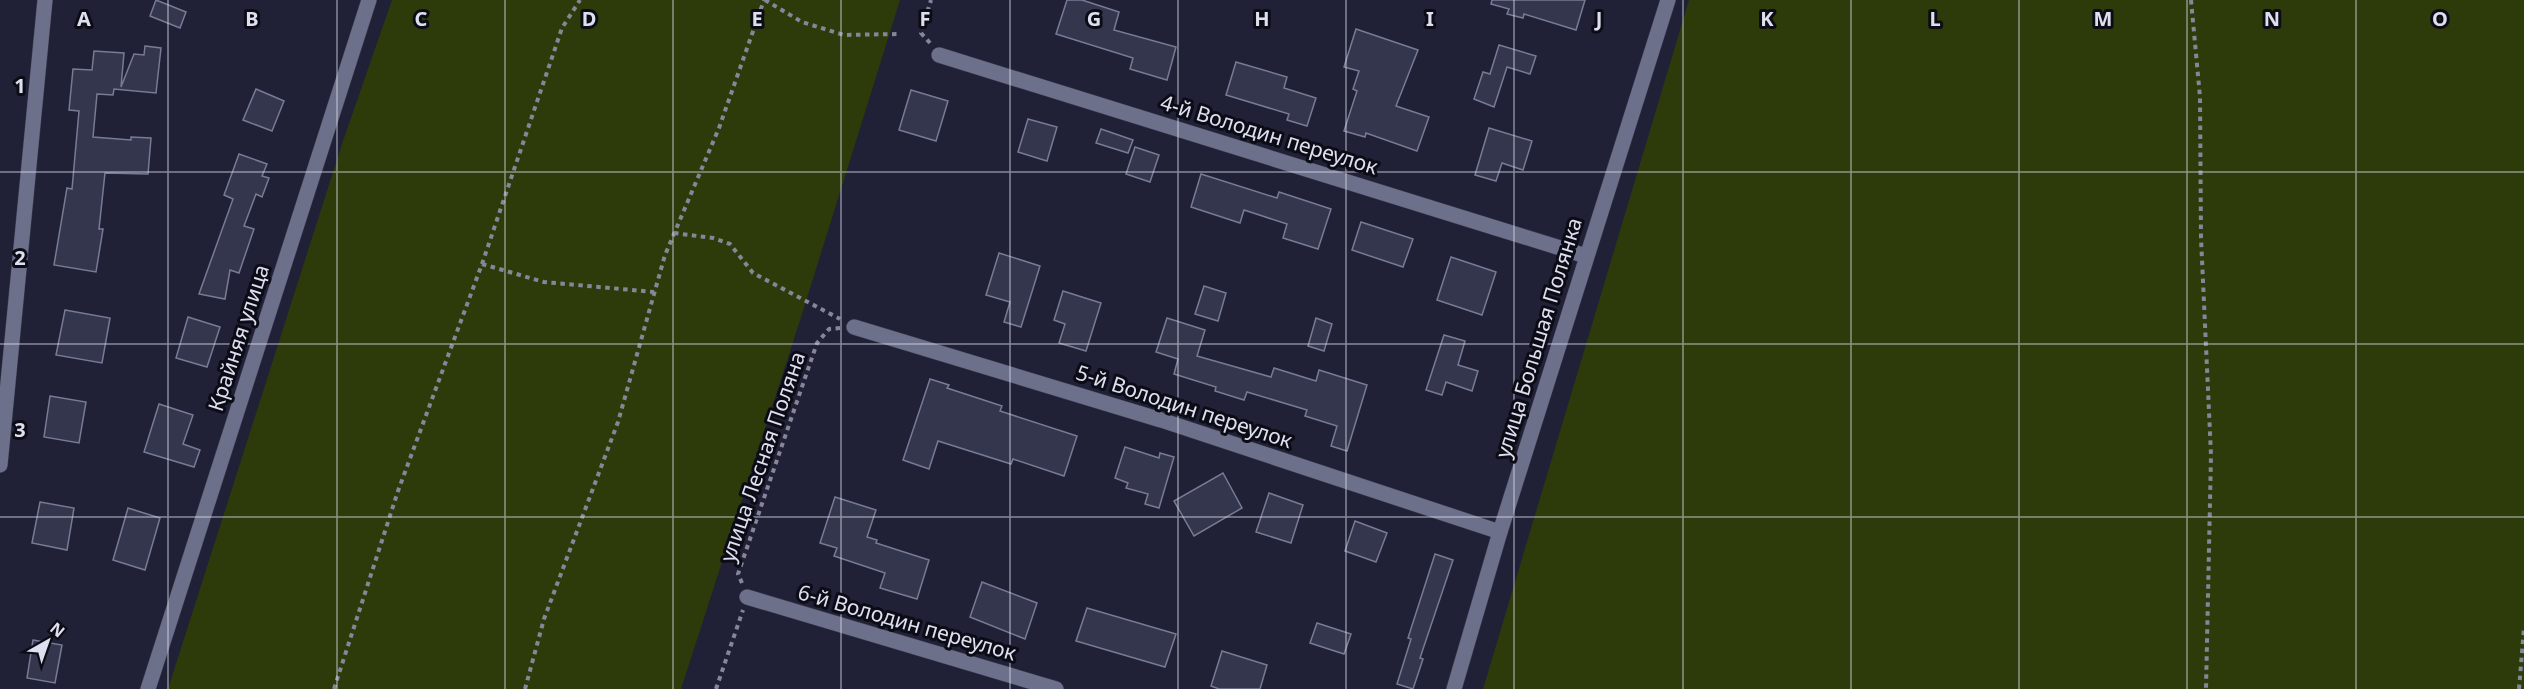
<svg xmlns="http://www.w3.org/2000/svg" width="2524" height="689" font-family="'Noto Sans',sans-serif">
<rect width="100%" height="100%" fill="#202137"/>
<g fill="#2d3b0a">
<path d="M392,0H900L802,314L681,689H168L343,141Z"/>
<path d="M1689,0H2524V689H1483Z"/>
</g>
<g fill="#34364d" stroke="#787b96" stroke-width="1.5">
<path d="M156,0L186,12L180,28L150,16Z"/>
<path d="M1067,0H1082L1119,12L1114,30L1176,47L1167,80L1130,69L1133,58L1056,34Z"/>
<path d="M1492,0H1585L1576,30L1524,14L1523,18L1507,14L1509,9L1491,4Z"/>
<path d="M1356,29L1418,50L1396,106L1429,117L1417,151L1366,133L1365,137L1344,131L1357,91L1353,89L1359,71L1344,67Z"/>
<path d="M1499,45L1536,56L1530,74L1507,67L1494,107L1474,99L1483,72L1490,74Z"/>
<path d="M145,46L161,48L156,93L114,89L113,95L97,94L93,137L131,140V137L151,138L148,174L105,173L99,229H103L96,272L54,265L67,188L72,189L79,111L69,110L73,69L92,70L94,51L124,53L121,87L134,54L144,55Z"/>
<path d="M1236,62L1287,77L1284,88L1316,98L1307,126L1287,120L1289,114L1226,95Z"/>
<path d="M256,89L284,101L272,131L243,120Z"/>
<path d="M911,90L948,101L936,141L899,130Z"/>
<path d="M1028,119L1057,127L1047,161L1018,152Z"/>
<path d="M1489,128L1532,141L1523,170L1502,163L1496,181L1475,175Z"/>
<path d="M1101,129L1133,140L1128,153L1096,143Z"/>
<path d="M1135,147L1159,155L1150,182L1126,174Z"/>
<path d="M239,154L267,164L262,176L269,178L262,197L256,194L244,226L254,229L239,273L230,270L225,299L199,294L233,199L224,195Z"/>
<path d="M1201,174L1277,198L1279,192L1331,209L1318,249L1283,238L1287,224L1244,210L1240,223L1191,207Z"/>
<path d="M1361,222L1413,239L1403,267L1352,250Z"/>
<path d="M999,253L1040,266L1021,327L1004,322L1010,302L986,295Z"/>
<path d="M1451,257L1496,272L1482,315L1437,300Z"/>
<path d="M1204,286L1226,293L1218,321L1195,314Z"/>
<path d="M1063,291L1101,303L1086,351L1059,343L1065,324L1054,320Z"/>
<path d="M65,310L110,318L102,363L56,355Z"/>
<path d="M188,317L220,327L207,367L176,358Z"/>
<path d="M1167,318L1205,330L1197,356L1271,377L1274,368L1316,381L1319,370L1367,385L1347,451L1331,446L1337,426L1305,416L1307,410L1247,392L1244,400L1215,391L1216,387L1174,374L1178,359L1156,352Z"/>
<path d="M1316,318L1332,324L1324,351L1308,346Z"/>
<path d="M1444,335L1465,341L1458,365L1478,371L1472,391L1446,382L1442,395L1426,390Z"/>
<path d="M930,379L949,385L947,388L1002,406L1000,411L1077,436L1064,476L1013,459L1011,464L938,441L929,469L903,460Z"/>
<path d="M50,396L86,402L79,443L44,437Z"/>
<path d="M159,404L193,415L183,444L200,450L194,467L144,452Z"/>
<path d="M1125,447L1159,458L1160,453L1174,457L1159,508L1145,504L1148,494L1126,488L1128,483L1115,478Z"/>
<path d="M1223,473L1242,508L1194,536L1174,501Z"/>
<path d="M1269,493L1303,505L1291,543L1256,532Z"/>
<path d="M835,497L876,510L867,537L877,540L876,543L929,560L917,599L880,588L885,573L834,556L837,548L820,543Z"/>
<path d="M40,502L74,508L67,550L32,543Z"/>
<path d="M128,508L160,518L145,570L113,560Z"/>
<path d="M1355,521L1387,533L1376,562L1345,551Z"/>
<path d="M1435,554L1453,560L1420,658L1423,659L1413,689L1397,684L1411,639L1408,638Z"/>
<path d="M982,582L1037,603L1025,639L970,617Z"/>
<path d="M1087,608L1176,634L1165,667L1076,641Z"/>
<path d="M1317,623L1351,634L1344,654L1310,643Z"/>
<path d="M33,640L62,645L55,683L27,678Z"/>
<path d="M1222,651L1267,665L1260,689H1219L1211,686Z"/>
</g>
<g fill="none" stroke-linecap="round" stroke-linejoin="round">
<defs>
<g id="street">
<path d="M939,55L1586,256"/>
<path d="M854,327L1161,420L1500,532"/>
<path d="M0,465L45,0"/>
<path d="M747,597L1056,689"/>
<path d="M148,689L369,0"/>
<path d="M1454,689L1500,532L1668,0"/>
</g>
</defs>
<use href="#street" stroke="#3d3d50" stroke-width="16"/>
<g stroke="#858799" stroke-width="4" stroke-dasharray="4.5 4.5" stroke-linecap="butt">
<path d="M765,0L802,22L844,35L899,34"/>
<path d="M2191,0L2200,97L2201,238L2211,455L2206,689"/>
<path d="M930,43L921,33L931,0"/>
<path d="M674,233L713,238L730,244L753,273L840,319"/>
<path d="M482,264L544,282L654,292"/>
<path d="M742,583L738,574L817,343L829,329L840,328"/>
<path d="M334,689L398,491L482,264L562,28L580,0"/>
<path d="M525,689L544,619L618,422L665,255L719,128L764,0"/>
<path d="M716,689L743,610"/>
<path d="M2519,689L2524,628"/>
</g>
<use href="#street" stroke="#6d708a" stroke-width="15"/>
</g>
<path fill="none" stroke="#dee0ef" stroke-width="1.5" stroke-opacity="0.55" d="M168,0V689M337,0V689M505,0V689M673,0V689M841,0V689M1010,0V689M1178,0V689M1346,0V689M1514,0V689M1683,0V689M1851,0V689M2019,0V689M2187,0V689M2356,0V689M0,172H2524M0,344H2524M0,517H2524"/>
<g text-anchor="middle" stroke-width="6" stroke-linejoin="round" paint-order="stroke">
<g font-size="21" fill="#dee0ef" stroke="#0b0c16">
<text transform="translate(1269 135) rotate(17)" y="7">4-й Володин переулок</text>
<text transform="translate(239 338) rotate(-72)" y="7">Крайняя улица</text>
<text transform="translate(1539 338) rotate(-73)" y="7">улица Большая Полянка</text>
<text transform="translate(1184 407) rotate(18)" y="7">5-й Володин переулок</text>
<text transform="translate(763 457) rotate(-71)" y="7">улица Лесная Поляна</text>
<text transform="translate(907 623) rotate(16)" y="7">6-й Володин переулок</text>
</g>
</g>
<g font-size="20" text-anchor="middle" font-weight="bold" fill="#dee0ef" stroke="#0b0c16" stroke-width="6" stroke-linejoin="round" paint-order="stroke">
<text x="84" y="26">A</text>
<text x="252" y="26">B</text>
<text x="421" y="26">C</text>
<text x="589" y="26">D</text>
<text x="757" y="26">E</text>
<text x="925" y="26">F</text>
<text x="1094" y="26">G</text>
<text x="1262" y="26">H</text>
<text x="1430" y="26">I</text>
<text x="1599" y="26">J</text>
<text x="1767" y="26">K</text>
<text x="1935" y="26">L</text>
<text x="2103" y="26">M</text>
<text x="2272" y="26">N</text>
<text x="2440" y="26">O</text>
<text x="20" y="93">1</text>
<text x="20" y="265">2</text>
<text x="20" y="437">3</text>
</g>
<g transform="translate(48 641) rotate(40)" stroke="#0b0c16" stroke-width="4.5" paint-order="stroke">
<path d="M0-4.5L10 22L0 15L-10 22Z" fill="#dee0ef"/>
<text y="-9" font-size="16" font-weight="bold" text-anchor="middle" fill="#dee0ef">N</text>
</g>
</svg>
